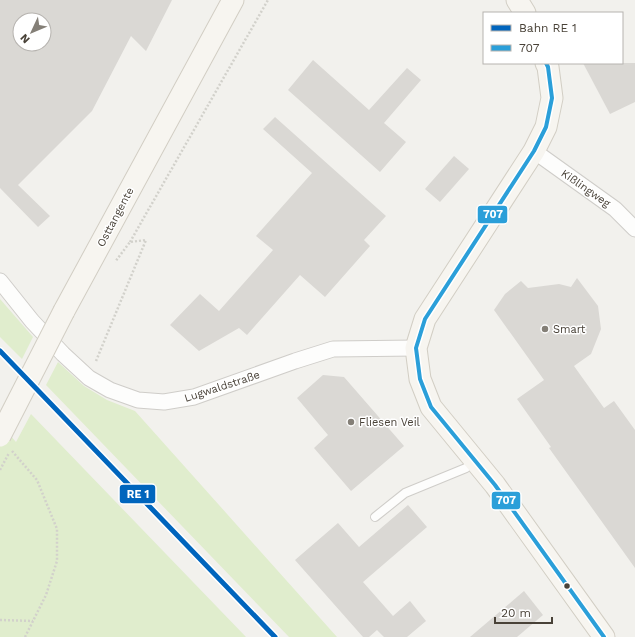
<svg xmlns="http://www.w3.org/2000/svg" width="635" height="637" font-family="'Work Sans',sans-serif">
<rect width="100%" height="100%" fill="#f2f1ed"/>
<g fill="#e0edcd">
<path d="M0,299L33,337L22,359L0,337Z"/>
<path d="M58,362L84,386L107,400L135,411L337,637H289L46,385Z"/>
<path d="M31,414L246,637H0V424L16,442Z"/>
</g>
<g fill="#dad8d4" fill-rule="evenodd">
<path d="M0,0H172L146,51L131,36L92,111L18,185L50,216L38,227L0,188ZM20,20H44V44H20Z"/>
<path d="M313,60L369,110L407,68L421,80L384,123L406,142L380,172L288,90Z"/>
<path d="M583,63H635V102L610,114Z"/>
<path d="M275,117L386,216L364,240L370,246L325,297L300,275L247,335L239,328L199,351L170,325L200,294L219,311L273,250L256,236L312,173L263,129Z"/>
<path d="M454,156L469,169L440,202L425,189Z"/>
<path d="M577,278L598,306L601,329L591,354L574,366L604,408L614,401L635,430V568L549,448L551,447L517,399L544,380L494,310L505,294L521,281L528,288L559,284L571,287Z"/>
<path d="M323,375L344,377L404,446L351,491L314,448L328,435L297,398Z"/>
<path d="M408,505L427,527L363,582L393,616L410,601L426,621L407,637H384L377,630L369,637H363L295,560L338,523L359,547Z"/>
<path d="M524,591L543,615L517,637H470Z"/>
</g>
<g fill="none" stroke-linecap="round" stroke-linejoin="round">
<defs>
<path id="lane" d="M375,517L405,493L466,468L474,461"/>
<g id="street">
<path d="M534,151L615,209L635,229"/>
<path d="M0,281L32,321L63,354L89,378L110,390L138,400L164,402L194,397L295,361L333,349L416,348"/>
</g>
<g id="secondary">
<path d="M517,0L525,13"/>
<path d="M546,63L548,67L552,98L546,127L534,151L425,319L416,348L420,379L431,407L495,485L604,637"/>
<path d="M64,311L233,0"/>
</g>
</defs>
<use href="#lane" stroke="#cfcdc9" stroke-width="10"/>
<use href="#street" stroke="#cfcdc9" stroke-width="17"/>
<use href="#secondary" stroke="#d2cec4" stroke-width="23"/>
<g stroke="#d2d1cb" stroke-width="2.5" stroke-dasharray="2 2" stroke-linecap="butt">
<path d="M130,242L268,0"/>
<path d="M96,361L146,240L130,242L115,262"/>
<path d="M12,451L37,480L57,529V561L46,595L25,637"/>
<path d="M0,620L33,621"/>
</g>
<use href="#lane" stroke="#fdfdfc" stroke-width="8"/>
<use href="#street" stroke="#fdfdfc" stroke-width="15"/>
<use href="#secondary" stroke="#f7f5f0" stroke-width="21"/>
<defs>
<path id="secondary-bridge" d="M0,436L64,311"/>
</defs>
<use href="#secondary-bridge" stroke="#d2cec4" stroke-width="23" stroke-linecap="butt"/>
<path stroke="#d2d1cb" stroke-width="2.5" stroke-dasharray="2 2" stroke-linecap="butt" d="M0,470L9,453"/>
<use href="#secondary-bridge" stroke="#f7f5f0" stroke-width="21"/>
<defs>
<path id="bus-1" d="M546,63L548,67L552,98L546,127L534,151L425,319L416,348L420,379L431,407L495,485L604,637"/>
</defs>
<use href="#bus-1" stroke="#fff" stroke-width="7"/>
<use href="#bus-1" stroke="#2b9fd9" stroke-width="4"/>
<defs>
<path id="rail-1" d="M0,351L275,637"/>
</defs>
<use href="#rail-1" stroke="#fff" stroke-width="8"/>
<use href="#rail-1" stroke="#0065bd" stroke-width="5"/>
</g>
<g fill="#847f77" stroke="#fff" stroke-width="1.5">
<circle cx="545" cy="329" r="4"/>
<circle cx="351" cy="422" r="4"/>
</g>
<circle fill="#494238" stroke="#fff" stroke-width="1.5" cx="567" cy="586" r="3.5"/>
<g text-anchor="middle" stroke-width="3" stroke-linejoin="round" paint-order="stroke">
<g font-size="11" fill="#494238" stroke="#fff">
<text transform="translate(586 188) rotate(35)" y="4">Kißlingweg</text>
<text transform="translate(115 217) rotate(-62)" y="4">Osttangente</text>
<text transform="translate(222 386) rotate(-18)" y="4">Lugwaldstraße</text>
</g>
<g font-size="11" fill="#494238" stroke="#fff" text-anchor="start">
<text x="553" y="333">Smart</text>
<text x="359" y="426">Fliesen Veil</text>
</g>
</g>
<g stroke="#fff" stroke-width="1.5">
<rect x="477" y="205" width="31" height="19" rx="4" fill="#2b9fd9"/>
<rect x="119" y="484" width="37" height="20" rx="4" fill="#0065bd"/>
<rect x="491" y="491" width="30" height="19" rx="4" fill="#2b9fd9"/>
</g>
<g font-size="11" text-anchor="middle" font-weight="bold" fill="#fff">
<text x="493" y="218">707</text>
<text x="138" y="498">RE 1</text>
<text x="506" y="504">707</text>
</g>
<rect x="483" y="12" width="140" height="52" fill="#ffffff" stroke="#b6b3af"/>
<rect x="491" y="25" width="20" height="6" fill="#0065bd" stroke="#b6b3af"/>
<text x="519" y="32" font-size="12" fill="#494238">Bahn RE 1</text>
<rect x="491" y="45" width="20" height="6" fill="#2b9fd9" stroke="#b6b3af"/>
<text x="519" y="52" font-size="12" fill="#494238">707</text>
<g transform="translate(32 32) rotate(226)"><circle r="19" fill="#ffffff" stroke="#b6b3af"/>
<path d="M0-3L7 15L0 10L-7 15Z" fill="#847f77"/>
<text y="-6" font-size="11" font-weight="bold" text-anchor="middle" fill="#494238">N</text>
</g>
<path d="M495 617v6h57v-6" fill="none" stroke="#494238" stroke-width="2"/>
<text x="501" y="617" font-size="12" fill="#494238" stroke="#ffffff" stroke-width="3" paint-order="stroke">20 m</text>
</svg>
